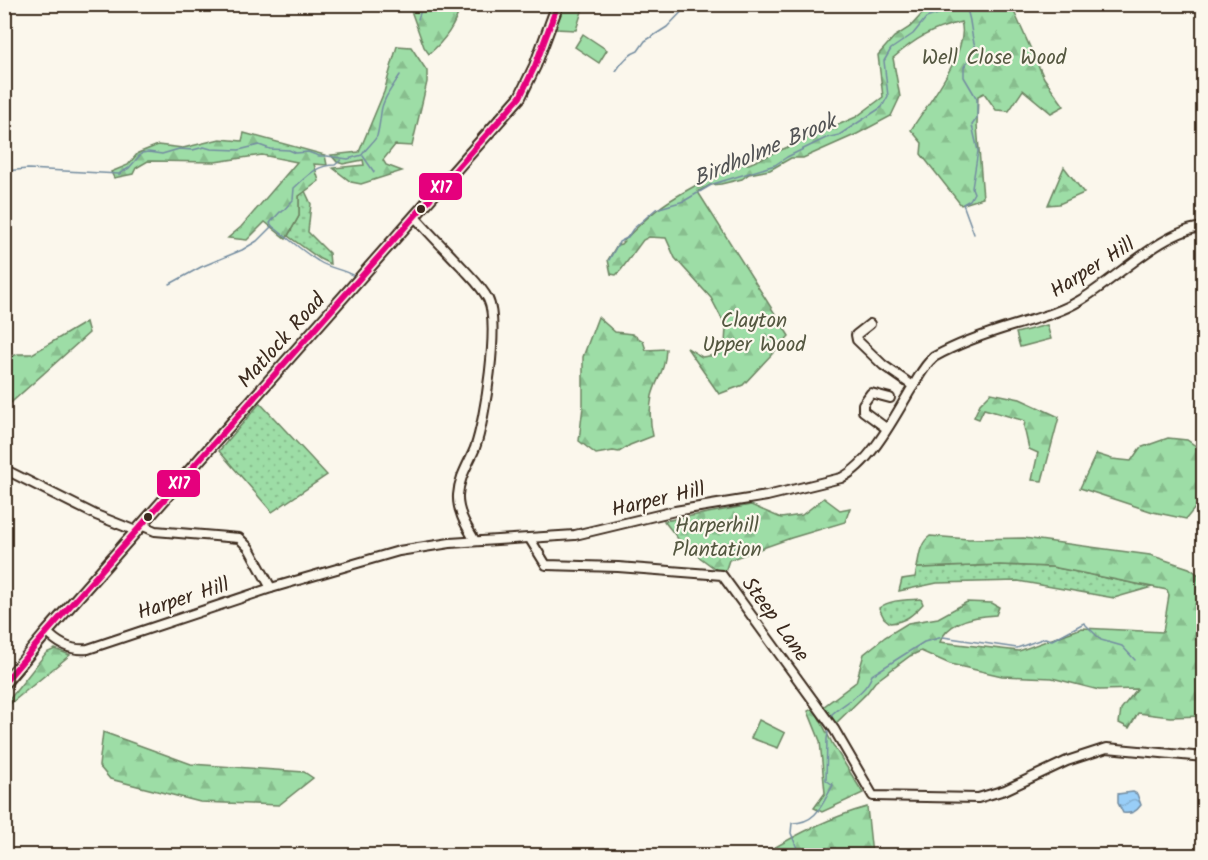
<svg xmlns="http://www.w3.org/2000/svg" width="1208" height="860" font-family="Kalam,sans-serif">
<defs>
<pattern id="grass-dots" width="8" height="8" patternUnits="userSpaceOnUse" patternTransform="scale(1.5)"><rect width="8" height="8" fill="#9ddda6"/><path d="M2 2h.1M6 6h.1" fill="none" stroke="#88be8e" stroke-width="1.8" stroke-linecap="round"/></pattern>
<pattern id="forest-firs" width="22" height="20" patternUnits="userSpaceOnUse" patternTransform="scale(1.5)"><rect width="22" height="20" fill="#9ddda6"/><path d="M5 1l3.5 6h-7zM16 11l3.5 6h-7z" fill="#88be8e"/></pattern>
<pattern id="water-waves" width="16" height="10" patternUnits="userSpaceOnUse" patternTransform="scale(1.5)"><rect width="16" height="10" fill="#99cef7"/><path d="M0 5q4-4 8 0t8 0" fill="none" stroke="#85b1d3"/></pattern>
</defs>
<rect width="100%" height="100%" fill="#fbf7ec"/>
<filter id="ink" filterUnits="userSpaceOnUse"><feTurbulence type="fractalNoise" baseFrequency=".0167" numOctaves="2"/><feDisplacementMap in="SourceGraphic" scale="12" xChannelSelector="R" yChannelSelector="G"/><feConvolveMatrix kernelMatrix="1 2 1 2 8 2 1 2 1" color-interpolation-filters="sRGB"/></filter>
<g filter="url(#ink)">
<g fill="url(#grass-dots)" stroke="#6c8462" stroke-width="1.5">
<path d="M305,191L311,204L308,232L329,253L330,264L320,259L288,236L299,216V196Z"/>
<path d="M260,403L327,475L272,512L219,451Z"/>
<path d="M1000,565L1052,567L1152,587L1114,598L1018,581L937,583L899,591L902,579L915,577L917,568Z"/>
<path d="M921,599L923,604C913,615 905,622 890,623L884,618L879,608C890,599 907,600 921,599Z"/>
</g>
<g fill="url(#forest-firs)" stroke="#6c8462" stroke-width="1.5">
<path d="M409,5H461C455,26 445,40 429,54L424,47Z"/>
<path d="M564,5H584L576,30L555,29Z"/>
<path d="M948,5H1011L1044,78L1064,106L1051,113L1023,90L1009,111L996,110L984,93L978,96L977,125L983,198L961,205L921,154L922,143L911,130C926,106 971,50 961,22C932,29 916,38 893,58L900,97L891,116L857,134L803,158H791L770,170L749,174L742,179L721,184L710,185L698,192L789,336L743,385L719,394L687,348L702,357L716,355L725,344L726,327L711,298L675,258L666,238L649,237L643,240L621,270L616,275L611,274L608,260L617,245L621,244C633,231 645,219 658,209C672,198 735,161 749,164L856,117L883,97L878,55L894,37L910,27L922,14Z"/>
<path d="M397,46L411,47L427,71V82L412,146L395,145L383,160L386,165L402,171L361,184L351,182L333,168L364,165L363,160L343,164L337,162L331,155L359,152L384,92Z"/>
<path d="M244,133L325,155L327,165L314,164L319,181L299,196V216L286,239L265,222L247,240L228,238L241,227L297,162L262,155L215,162L148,161L136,168L133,174L114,178L111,172L128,165L138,153L158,145L183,148L220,139L242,141Z"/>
<path d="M1064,167L1084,193L1059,204L1048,205Z"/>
<path d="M598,317L615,332L632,334L643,341L646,350L666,349C665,372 657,377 652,396C649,410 650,423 653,436L630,445L619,452L613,451L596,454L579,441L583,406V357Z"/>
<path d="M86,322L89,333L5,408V359L18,354H32Z"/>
<path d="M991,393L1020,399L1059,417L1042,481L1032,480L1038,453L1029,449L1024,427L1025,421L984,409L979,419L974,417L980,404Z"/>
<path d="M1168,438L1187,440L1203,451V498L1186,519L1153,512L1080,488L1096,454L1112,459L1131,461L1140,448Z"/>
<path d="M824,498L840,510L850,508L845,522L791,538L729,560L725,572L721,573L683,545L664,521L751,505L781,518L802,515Z"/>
<path d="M930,536L969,539L1024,538L1150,555L1189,568L1203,578V716L1170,717L1138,713L1129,728L1119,723L1121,709L1137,689L1099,690L1052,678L1002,676L950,664L921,651L910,656L875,682L866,694L835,724L823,707L856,682L864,654L885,637L908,623L938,618L967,602L992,603L999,607L996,615C975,616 948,621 940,642L1019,651L1082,628L1163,632L1169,595L1167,590L1052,567L1000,565L917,568C919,556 920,543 930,536Z"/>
<path d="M55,649L70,655L5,708V705L46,653Z"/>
<path d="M814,708L833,745L863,793L822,812L814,808L825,793L820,741L808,711Z"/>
<path d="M103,732L191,764L304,772L313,778L279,805L200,802L110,779L99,766Z"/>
<path d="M867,807L872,855H762C795,835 830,817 867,807Z"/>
</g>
<g fill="#9ddda6" stroke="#6c8462" stroke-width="1.5">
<path d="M583,34L607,50L599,63L575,47Z"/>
<path d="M1047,325L1051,339L1020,347L1016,333Z"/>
<path d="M759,720L785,733L778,748L751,738Z"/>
</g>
<path fill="url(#water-waves)" stroke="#738ca0" stroke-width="1.5" d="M1133,792L1137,794L1141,805C1136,812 1132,814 1123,813L1118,803V794Z"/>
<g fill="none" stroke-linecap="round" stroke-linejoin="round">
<g stroke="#738ca0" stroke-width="1.5">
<path d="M964,4C973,17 969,34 976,48L964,67V77L977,99V118L972,125L978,151L972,188L974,193L970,200L963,204L974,234"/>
<path d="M418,19L423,4"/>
<path d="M616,71C621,63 629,54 638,51L645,41L667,27L689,4"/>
<path d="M363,156L374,172"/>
<path d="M4,171L28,169L119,174L129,168L142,153L148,152L162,154L179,149L193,150L204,147L211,149L239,150L259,145L270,149L289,150L296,153L308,152L319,156H327L348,159L362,155C366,148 374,142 377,136C379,129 380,120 381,113C382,100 393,86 400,75"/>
<path d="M272,226C288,238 302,251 318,261C330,269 343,269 354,276"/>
<path d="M609,260L619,242L627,238L633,229L656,209L684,201L713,184L775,165L787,157L826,138L839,135L882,107L888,96L884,61L891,49L913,34L926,18L947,11L950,9L951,4"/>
<path d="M170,284L201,267L242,250L257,241L272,226L270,223L280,212H282L293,200L294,188C307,176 316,165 335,165L341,160"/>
<path d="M831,719L832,714C846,702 866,693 872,675L924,642L943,637L1017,648L1045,638L1052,640L1084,623L1101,640L1122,646L1135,660"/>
<path d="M800,856L791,833L792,823C817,823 822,804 833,785L826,780L827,739L829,726"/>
</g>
<defs>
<g id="minor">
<path d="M415,217C430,234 446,250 462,267C471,277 482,287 488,299C500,323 485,421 475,448C469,463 459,477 458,495C457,512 467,527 475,541"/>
<path d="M870,324L856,335L857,340L883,365L913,386"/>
<path d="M886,428L863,411V404L871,393L890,398"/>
<path d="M4,469L96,515L136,531"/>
<path d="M141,525L155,531L239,538L249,548L271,588"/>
<path d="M530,539L546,565L618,567L722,575L834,729L873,796L978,798L1005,790L1067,761L1107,748L1204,757"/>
<path d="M47,632C58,644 71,651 88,649L271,588L399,551L450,543L575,535L675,511L767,496L841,478C870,464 894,418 910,391C918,379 923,366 934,357C959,343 988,333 1015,325C1037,318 1059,313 1079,301C1114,281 1164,229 1204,227"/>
</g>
<path id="major" d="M4,684L47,632L520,97L535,66L558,4"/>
</defs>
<use href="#minor" stroke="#3b2a1e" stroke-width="12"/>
<use href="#major" stroke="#3b2a1e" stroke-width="14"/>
<use href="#minor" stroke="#fbf7ec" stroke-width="8"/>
<use href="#major" stroke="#f9deab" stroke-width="9"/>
<defs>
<path id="bus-1" d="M4,683L47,632L520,97L535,66L558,4"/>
</defs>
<use href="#bus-1" stroke="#fbf7ec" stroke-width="10"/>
<use href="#bus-1" stroke="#e5007d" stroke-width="6"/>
</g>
</g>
<g fill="#3b2a1e" stroke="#fbf7ec" stroke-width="2">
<circle cx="421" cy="209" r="5"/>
<circle cx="148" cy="517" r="5"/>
</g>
<g text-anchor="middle" stroke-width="4.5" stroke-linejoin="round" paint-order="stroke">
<g font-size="21" fill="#545740" stroke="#fbf7ec">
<text x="994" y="64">Well Close Wood</text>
<text x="754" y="327">Clayton<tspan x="754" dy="24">Upper Wood</tspan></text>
<text x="717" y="532">Harperhill<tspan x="717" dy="24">Plantation</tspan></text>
</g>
<g font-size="21" fill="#3b2a1e" stroke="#fbf7ec">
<text transform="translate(1092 267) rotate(-32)" y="7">Harper Hill</text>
<text transform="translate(281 340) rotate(-48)" y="7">Matlock Road</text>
<text transform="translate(658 499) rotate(-13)" y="7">Harper Hill</text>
<text transform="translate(183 598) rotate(-18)" y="7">Harper Hill</text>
<text transform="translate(776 619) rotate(54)" y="7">Steep Lane</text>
</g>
<g font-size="22" font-style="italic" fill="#525354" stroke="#fbf7ec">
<text transform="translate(764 149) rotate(-23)" y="8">Birdholme Brook</text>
</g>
</g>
<g stroke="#fbf7ec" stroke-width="2">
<rect x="418" y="172" width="45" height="29" rx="6" fill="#e5007d"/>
<rect x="156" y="469" width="45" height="29" rx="6" fill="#e5007d"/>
</g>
<g font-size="16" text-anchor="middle" font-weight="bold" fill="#fff">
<text x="441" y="193">X17</text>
<text x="179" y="489">X17</text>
</g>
<rect width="1208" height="860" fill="none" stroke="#fbf7ec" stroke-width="24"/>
<rect x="12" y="12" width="1184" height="836" fill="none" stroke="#3b2a1e" stroke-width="2" filter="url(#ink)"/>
</svg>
